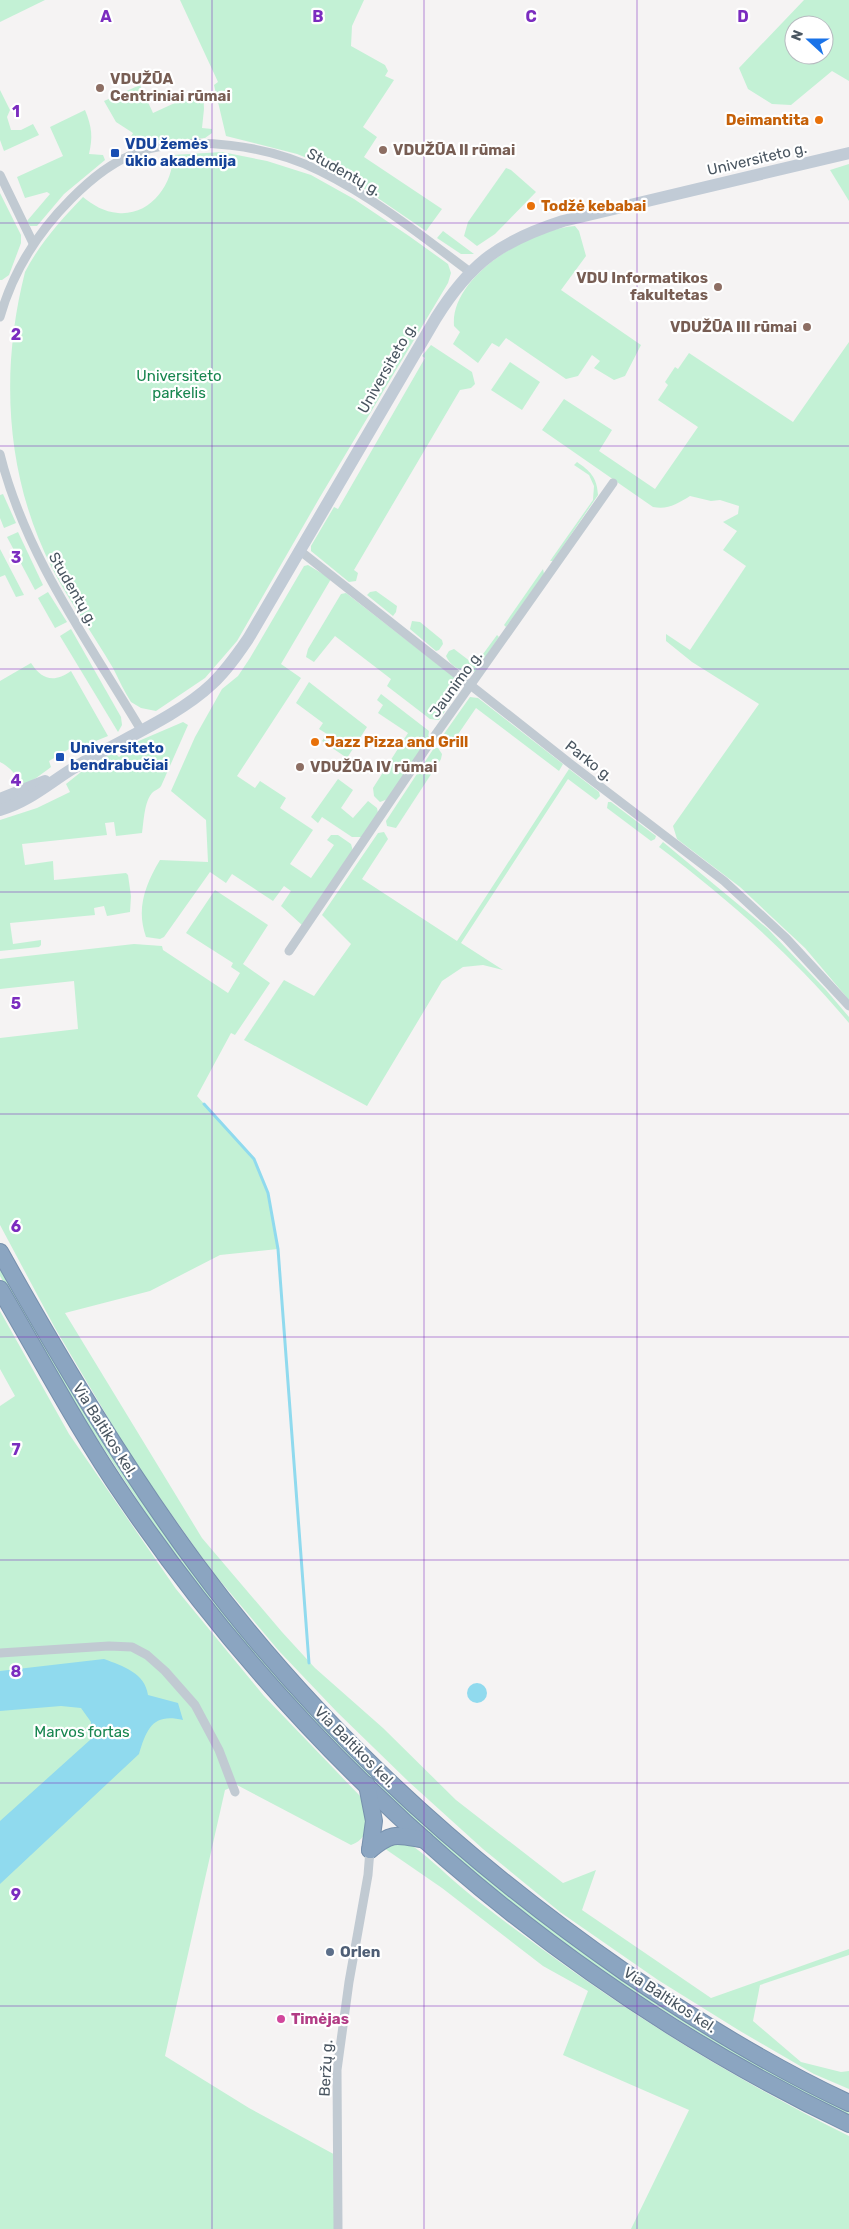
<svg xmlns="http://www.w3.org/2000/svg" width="849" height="2229" font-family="Rubik,sans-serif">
<rect width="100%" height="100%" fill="#f5f3f3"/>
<g fill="#c3f1d5" fill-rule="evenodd">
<path d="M0,0H45L0,22Z"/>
<path d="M180,0H364L352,26L351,46L385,65L388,71L385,76L394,80L363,127L377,137L364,157L442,209L426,231L366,190L327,166L297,154L226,136L214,85L218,82Z"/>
<path d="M804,0H849V81L832,71L791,105L772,104L748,89L739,68ZM794,25H824V55H794Z"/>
<path d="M140,85L153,113L203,90L204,109L202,128L212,129V133L205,138L153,142L132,149L128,146V142L133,133L116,122L104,101Z"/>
<path d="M0,90L10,110L7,117L11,130H21L33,124L39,135L4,151L0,140Z"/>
<path d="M85,110C92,127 93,137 89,154L103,155L105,160L64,194L37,226H30L27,221L50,194L47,192L25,198L17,177L63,156L50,127Z"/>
<path d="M222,152L267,161L311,175L354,199L409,236L448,264L451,273L448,283L320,497L237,641L205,678L156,711L141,708L131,702C124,691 119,680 113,668C94,635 70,603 52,568C5,475 0,371 25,272C40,243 61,220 83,197C93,205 104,212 118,213C150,216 173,185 173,155Z"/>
<path d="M849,164V201L830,170Z"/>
<path d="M506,168L511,170L536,192L495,234L477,246L464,236L468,222Z"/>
<path d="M0,193L21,235V243L9,275L2,280H0Z"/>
<path d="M575,226L579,231L586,256L561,290L641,345L625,376L614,380L594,368L600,361L592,355L578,376L566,379L506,338L499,347L492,343L478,363L453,344L460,332L454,326C450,276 530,229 575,226Z"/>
<path d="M443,231L474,254H461L437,238Z"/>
<path d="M849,342V1000L805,948L740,887L677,839L673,826L759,704L692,662L666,641V634L690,650L746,566L723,550L737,531L723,522L738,514L739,506L720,500L711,501L690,496C677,504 668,510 653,507L542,430L564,399L612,430L599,451L655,489L698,427L658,400L668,385L665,382L675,367L678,369L689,353L793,422Z"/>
<path d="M431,345L472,372L475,384L471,388L460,390L354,570L358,573L356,581L349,582L311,551V546L334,507L338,509L425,358L422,356Z"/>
<path d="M510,362L540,382L522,410L491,390Z"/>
<path d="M577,462C590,471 597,477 598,495L553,561H550L593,500L594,486L589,475L574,465Z"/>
<path d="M3,494L16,523L4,528L0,518V495Z"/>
<path d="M18,532L43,585L35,590L7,537Z"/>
<path d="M0,549L24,595L16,597L5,575L0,577Z"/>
<path d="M308,565L331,579L281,664L301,678L237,776L255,788L260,781L286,798L280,808L313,830L290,864L311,878L334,845L327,840L331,835H338L351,844L353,851L302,925L281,906L291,891L284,886L273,901L232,874L226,883L210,872L164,937L160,939L146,937C136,909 145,885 160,860L208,862L206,820L171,791L195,737L222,689L238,676L250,658L304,566Z"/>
<path d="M543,569L544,574L506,627L504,625Z"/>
<path d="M376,591L397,606L396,612L393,616L367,595L370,592Z"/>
<path d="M48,592L67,622L55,628L38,598Z"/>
<path d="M346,593L459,681L460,689L439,720L430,719L387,686L391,679L335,636L314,662L306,657L308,649L341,594Z"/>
<path d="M412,621L420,622L442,640L443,644L439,650L436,651L410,629Z"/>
<path d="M71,629L121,717L122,725L118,732L60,636Z"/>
<path d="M497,635L499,637L476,671C465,676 450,666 446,656L449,651L454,649L475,665Z"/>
<path d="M31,663C42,680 54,683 71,671L108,736L76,749L74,746L49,761L51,767C9,799 30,778 0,762V681Z"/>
<path d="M309,682L367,727L347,758L322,741L327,734L319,729L323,723L296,703Z"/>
<path d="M381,694L429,731L428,738L388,799L380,802L374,796L373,788L408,733L378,713L383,705L377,700Z"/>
<path d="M470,697L478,698L563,764L559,771L476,708L450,746L441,744V738Z"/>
<path d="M183,722L188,725L162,784C160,789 157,789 153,792C144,801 144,821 142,833L116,836L114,822L105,823L107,835L22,844L25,865L53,861L54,880L126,873L128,875L131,896L130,912L107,916L104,906L94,908L95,915L10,923L13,944L41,940V945L39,947L0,951V820L37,808L70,792L66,784L86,768L114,752L119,757L128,750L127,746Z"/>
<path d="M434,748H438L442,754L441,759L396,828L387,826L386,821Z"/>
<path d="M569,769L599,792L600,796L596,800L568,779L461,943L503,970L483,965L463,967L442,981L367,1106L244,1040L284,980L314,996L351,944L322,915L378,833L384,832L388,839L362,879L457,941Z"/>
<path d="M338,779L353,790L341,808L353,818L368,801L377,808L378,813L362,837H352L322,817L318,823L311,817Z"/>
<path d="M608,802H611L656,836L655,839L651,841L607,808Z"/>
<path d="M663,842L768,929L826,990L849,1017V1023C793,956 728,899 659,847Z"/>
<path d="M215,890L268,925L243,964L270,983L235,1035L231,1033L197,1096L254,1159L268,1193L278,1249L220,1255L150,1291L65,1313L202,1538L282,1632L315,1668L383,1728L456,1800L563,1883L596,1870L582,1910L711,1998L849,1949V1955L760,1985L753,2021L801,2062L841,2072L849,2071V2089L814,2074L740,2031L658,1980L560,1912L483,1849L409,1782L337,1712L279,1651L211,1570L133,1460L55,1328L0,1225V1038L78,1029L74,981L0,989V959L134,944L162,946L163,950L228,993L240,973L231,967L233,963L186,933Z"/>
<path d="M0,1266L176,1548L467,1861L849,2111V2116L806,2095L730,2052L616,1981L516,1907L441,1844L372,1780L299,1705L226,1622L151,1521L81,1414L31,1331L0,1276Z"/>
<path d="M0,1311L69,1434L176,1589L264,1696L361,1797C367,1813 373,1838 351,1845L237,1785L225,1790L165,2056L249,2108L339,2157L338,2229H0V1406L15,1396L0,1369Z"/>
<path d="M405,1841C426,1854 442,1871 461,1887C487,1909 515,1929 542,1949C638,2020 742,2083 849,2136V2229H631L689,2110L563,2055L588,1991L543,1966L442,1888L381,1846Z"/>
</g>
<g fill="#90daee">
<path d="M104,1659C123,1666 145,1673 148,1695L178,1703L183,1720C153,1713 147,1728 139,1754L0,1884V1821L90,1740L91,1722L81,1708L61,1706L0,1711V1671Z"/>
<circle cx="477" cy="1693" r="10"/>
</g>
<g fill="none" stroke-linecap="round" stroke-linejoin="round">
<path stroke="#90daee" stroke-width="3" d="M204,1104L254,1159L268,1193L278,1249L309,1663"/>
<defs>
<g id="highway">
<path d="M0,1252C60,1359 123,1465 196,1564C314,1724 463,1860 626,1973C697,2021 771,2067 849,2103"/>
<path d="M0,1289C41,1359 79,1431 125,1498C306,1764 558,1985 849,2124"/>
<path d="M367,1785L374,1821L370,1850"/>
<path d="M370,1850C393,1831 397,1835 425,1840"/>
</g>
</defs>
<use href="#highway" stroke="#7690ad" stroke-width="18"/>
<g stroke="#c1cad2" stroke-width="9">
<path d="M0,175L33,243"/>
<path d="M0,317C13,271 37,233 71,199C90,180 112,161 139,152C192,134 270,146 320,171C373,197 422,236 470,272"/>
<path d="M0,454C25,555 88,641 141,730"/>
<path d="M299,550L572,765L724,881L786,938L849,1006"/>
<path d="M289,951L431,741L613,483"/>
<path d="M0,1653L109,1646L132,1647L147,1655L165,1671L195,1705L219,1750L235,1792"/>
<path d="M338,2229L337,2070L349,1982L368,1875L370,1850"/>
</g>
<g stroke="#c1cbd6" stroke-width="12">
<path d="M0,799L45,781"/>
<path d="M0,810C28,802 48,784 72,769C115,742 176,718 212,684C226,671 237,655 248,639L436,318C471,262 501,241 563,221L849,153"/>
</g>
<use href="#highway" stroke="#8ba5c1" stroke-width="16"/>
</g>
<path fill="none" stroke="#7b2cbf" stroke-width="1" stroke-opacity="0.55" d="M212,0V2229M424,0V2229M637,0V2229M0,223H849M0,446H849M0,669H849M0,892H849M0,1114H849M0,1337H849M0,1560H849M0,1783H849M0,2006H849"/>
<g fill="#8d6e63" stroke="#fff" stroke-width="2">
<circle cx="100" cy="88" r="5"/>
<circle cx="383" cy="150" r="5"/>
<circle cx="718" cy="287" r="5"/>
<circle cx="807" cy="327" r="5"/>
<circle cx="300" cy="767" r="5"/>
</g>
<g fill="#e8710a" stroke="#fff" stroke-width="2">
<circle cx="819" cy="120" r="5"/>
<circle cx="531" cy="206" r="5"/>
<circle cx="315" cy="742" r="5"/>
</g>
<g fill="#1a4fb4" stroke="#fff" stroke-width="2">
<rect x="110" y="148" width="10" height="10" rx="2.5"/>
<rect x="55" y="752" width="10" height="10" rx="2.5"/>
</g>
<circle fill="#5c6f8a" stroke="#fff" stroke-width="2" cx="330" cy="1952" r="5"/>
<circle fill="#d1479c" stroke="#fff" stroke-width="2" cx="281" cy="2019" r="5"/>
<g text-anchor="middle" stroke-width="4.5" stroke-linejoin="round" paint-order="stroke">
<g font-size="15" font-weight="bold" fill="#785e54" stroke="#fff" text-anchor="start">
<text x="110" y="84">VDUŽŪA<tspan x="110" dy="17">Centriniai rūmai</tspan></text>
<text x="393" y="155">VDUŽŪA II rūmai</text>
<text x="708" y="283" text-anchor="end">VDU Informatikos<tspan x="708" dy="17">fakultetas</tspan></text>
<text x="797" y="332" text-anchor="end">VDUŽŪA III rūmai</text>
<text x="310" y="772">VDUŽŪA IV rūmai</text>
</g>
<g font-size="15" font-weight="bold" fill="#c56008" stroke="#fff" text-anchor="start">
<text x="809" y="125" text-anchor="end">Deimantita</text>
<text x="541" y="211">Todžė kebabai</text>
<text x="325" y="747">Jazz Pizza and Grill</text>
</g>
<g font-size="15" font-weight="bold" fill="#164399" stroke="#fff" text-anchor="start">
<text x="125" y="149">VDU žemės<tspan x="125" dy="17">ūkio akademija</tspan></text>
<text x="70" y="753">Universiteto<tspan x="70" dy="17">bendrabučiai</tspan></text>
</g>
<g font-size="15" fill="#4a5661" stroke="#fff">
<text transform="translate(757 159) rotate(-13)" y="5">Universiteto g.</text>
<text transform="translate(344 172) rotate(29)" y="5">Studentų g.</text>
<text transform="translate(387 368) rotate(-60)" y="5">Universiteto g.</text>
<text transform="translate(73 589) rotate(60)" y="5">Studentų g.</text>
<text transform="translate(456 684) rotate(-54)" y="5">Jaunimo g.</text>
<text transform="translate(589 761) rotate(38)" y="5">Parko g.</text>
<text transform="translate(105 1430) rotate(58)" y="5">Via Baltikos kel.</text>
<text transform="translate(355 1747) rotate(45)" y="5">Via Baltikos kel.</text>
<text transform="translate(670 2000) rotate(33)" y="5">Via Baltikos kel.</text>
<text transform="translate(326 2068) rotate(-87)" y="5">Beržų g.</text>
</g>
<g font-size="15" fill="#17864f" stroke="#fff">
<text x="179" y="381">Universiteto<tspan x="179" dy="17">parkelis</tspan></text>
<text x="82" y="1737">Marvos fortas</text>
</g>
<g font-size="15" font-weight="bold" fill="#4e5e75" stroke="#fff" text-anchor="start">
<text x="340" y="1957">Orlen</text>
</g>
<g font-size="15" font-weight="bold" fill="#b23c85" stroke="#fff" text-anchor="start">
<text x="291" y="2024">Timėjas</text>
</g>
</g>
<g font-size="16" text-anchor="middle" font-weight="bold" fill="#7b2cbf" stroke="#fff" stroke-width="4.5" stroke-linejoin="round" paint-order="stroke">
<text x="106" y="22">A</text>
<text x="318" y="22">B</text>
<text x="531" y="22">C</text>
<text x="743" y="22">D</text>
<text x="16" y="117">1</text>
<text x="16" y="340">2</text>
<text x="16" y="563">3</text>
<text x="16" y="786">4</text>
<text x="16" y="1009">5</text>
<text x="16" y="1232">6</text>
<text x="16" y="1455">7</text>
<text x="16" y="1677">8</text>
<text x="16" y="1900">9</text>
</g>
<g transform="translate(809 40) rotate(291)"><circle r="24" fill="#ffffff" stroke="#b7bbc0"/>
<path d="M0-4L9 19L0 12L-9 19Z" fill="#1a73e8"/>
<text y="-8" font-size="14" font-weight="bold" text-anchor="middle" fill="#4a5661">N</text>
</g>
</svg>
